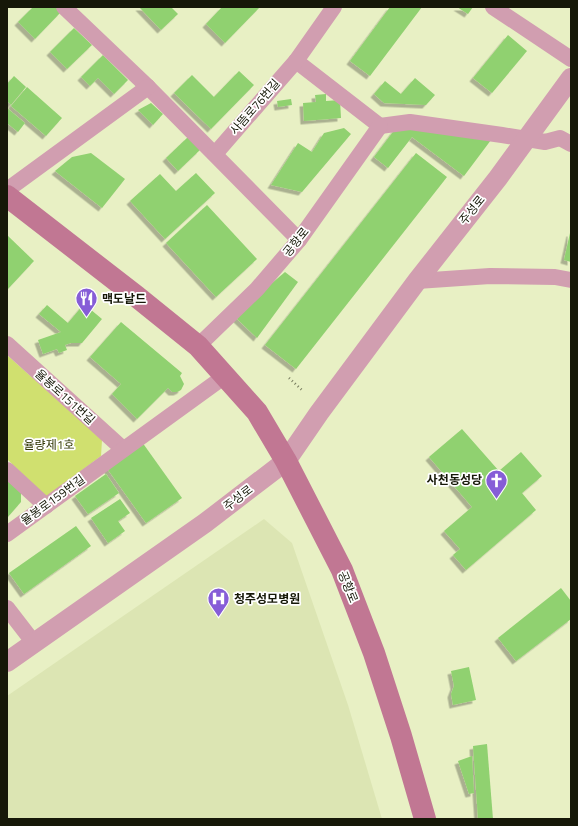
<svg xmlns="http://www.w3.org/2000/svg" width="578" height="826" font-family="'Titillium Web','Noto Sans KR',sans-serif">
<defs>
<filter id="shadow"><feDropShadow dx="-3.5" dy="3.5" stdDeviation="0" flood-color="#0004"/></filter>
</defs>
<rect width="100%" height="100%" fill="#e8f0c4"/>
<path fill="#dce5b3" d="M264,519L292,543L348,705L382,819H7V696Z"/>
<path fill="#d0e06f" d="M7,355L102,440L101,456L46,497L7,459Z"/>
<g fill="#90d170" filter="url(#shadow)">
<path d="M33,7H56L61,12L35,39L18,22Z"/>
<path d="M139,7H171L178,14L161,30Z"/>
<path d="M222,7H260L225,43L206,24Z"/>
<path d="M390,7H422L370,76L350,61Z"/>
<path d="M457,7H473L468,14Z"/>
<path d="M74,28L92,45L67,69L50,52Z"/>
<path d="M508,35L527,51L492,93L473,78Z"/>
<path d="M103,55L128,80L114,94L98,78L90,86L81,77Z"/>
<path d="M239,71L254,85L211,129L174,93L192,75L214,97Z"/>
<path d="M14,76L26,87L11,105L7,101V84Z"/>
<path d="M415,78L435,95L426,105L384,103L374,94L385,81L401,94Z"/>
<path d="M27,87L62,118L46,136L11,106Z"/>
<path d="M326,94V101L340,100L341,118L304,121L303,103L316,102L315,95Z"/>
<path d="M291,99L292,105L278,107L277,101Z"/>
<path d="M151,103L163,114L153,125L138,110Z"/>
<path d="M7,108L25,123L18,132L7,123Z"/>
<path d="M399,124L491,140L464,176L412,137L388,168L374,157Z"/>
<path d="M344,128L351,134L302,192L271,185L298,143L312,152L324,133Z"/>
<path d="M188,137L200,150L178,171L166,158Z"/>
<path d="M91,153L125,179L102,208L55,171L72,157Z"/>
<path d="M416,153L447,177L296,369L265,345Z"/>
<path d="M196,173L215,193L165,239L130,201L160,174L176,191Z"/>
<path d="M207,205L257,259L216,297L166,243Z"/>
<path d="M570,233H571V262L564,260Z"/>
<path d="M7,235L34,261L7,290Z"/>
<path d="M285,272L298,282L257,338L234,316Z"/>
<path d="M84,304L102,319L82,343H71L65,345L67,350L59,353L57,349L43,354L38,340L61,332L39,314L47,305L68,323Z"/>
<path d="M121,322L182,373L180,376L184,384L181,390L177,392H172L168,388L137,419L112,394L121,384L90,357Z"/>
<path d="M462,429L499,471L521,452L542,476L522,493L536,510L466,570L453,555L460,549L444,531L472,507L429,457Z"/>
<path d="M142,442L182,498L146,523L106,467Z"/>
<path d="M106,474L119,493L88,514L75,496Z"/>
<path d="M9,481L21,492V502L7,518V483Z"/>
<path d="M120,499L130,513L118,521L125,531L108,543L91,518Z"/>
<path d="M76,526L91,546L24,594L9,573Z"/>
<path d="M561,588L571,601V619L516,661L498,638Z"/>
<path d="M469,667L476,700L453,705L451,694L454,686L451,671Z"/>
<path d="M487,744L493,819H478L473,746Z"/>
<path d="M472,756L474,793L469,794L458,761Z"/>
</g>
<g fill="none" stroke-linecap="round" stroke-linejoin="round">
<path stroke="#777b5e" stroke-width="2.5" stroke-dasharray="1 3" stroke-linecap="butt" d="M289,378L302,390"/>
<g stroke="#d19eb0" stroke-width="16">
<path d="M64,7L148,87L299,240"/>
<path d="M493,7L571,59"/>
<path d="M296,61L380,126"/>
<path d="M380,126L410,122L502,135L545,142L560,138L571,144"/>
<path d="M215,154L296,61L334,7"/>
<path d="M7,190L148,87"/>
<path d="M417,281L490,276L555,277L571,280"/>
<path d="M7,344L123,449"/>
<path d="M198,346L257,289L299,240L380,126"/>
<path d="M7,470L46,506"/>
<path d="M7,534L225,376"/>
<path d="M7,608L34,643"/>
</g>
<path stroke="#d19eb0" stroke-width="20" d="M7,662L205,523L286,461L319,413L417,281L498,178L571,78"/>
<path stroke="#c17793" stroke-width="22" d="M7,196L136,296L198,346L257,412L286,461L342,570L374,653L401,736L425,819"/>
</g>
<defs>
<symbol id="restaurant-pin" viewBox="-11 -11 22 30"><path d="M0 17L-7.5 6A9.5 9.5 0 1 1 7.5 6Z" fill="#865dd7" stroke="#fff"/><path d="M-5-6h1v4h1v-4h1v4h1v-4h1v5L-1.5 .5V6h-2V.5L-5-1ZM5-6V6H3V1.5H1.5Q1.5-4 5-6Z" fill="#fff"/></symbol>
<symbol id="church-pin" viewBox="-11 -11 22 30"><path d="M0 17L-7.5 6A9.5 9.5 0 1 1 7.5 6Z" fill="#865dd7" stroke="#fff"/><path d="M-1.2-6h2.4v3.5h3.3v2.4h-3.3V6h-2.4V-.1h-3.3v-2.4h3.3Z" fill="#fff"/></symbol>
<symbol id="hospital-pin" viewBox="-11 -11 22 30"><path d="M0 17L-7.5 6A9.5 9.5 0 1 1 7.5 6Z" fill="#865dd7" stroke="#fff"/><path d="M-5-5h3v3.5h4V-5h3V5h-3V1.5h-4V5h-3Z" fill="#fff"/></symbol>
</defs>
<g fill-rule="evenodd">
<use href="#restaurant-pin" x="74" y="286" width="25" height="34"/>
<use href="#church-pin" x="484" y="468" width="25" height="34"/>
<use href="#hospital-pin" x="206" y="586" width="25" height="34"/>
</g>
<g text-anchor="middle" stroke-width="3.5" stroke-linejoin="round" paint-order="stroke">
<g font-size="12" fill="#161808" stroke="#fff">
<text transform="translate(255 107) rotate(-49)" y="4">사뜸로76번길</text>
<text transform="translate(472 210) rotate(-51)" y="4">주성로</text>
<text transform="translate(296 242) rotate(-51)" y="4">공항로</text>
<text transform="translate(65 397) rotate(42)" y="4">율봉로151번길</text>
<text transform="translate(238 498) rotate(-37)" y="4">주성로</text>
<text transform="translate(53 500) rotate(-36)" y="4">율봉로159번길</text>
<text transform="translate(348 587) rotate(68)" y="4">공항로</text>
</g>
<g font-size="12" font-weight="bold" fill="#161808" stroke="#fff" text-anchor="start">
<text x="102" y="303">맥도날드</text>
<text x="482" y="484" text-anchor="end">사천동성당</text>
<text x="234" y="603">청주성모병원</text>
</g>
<g font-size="12" fill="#303602" stroke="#fff">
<text x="49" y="449">율량제1호</text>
</g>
</g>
<rect width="578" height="826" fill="none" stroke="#161808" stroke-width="16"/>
</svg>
